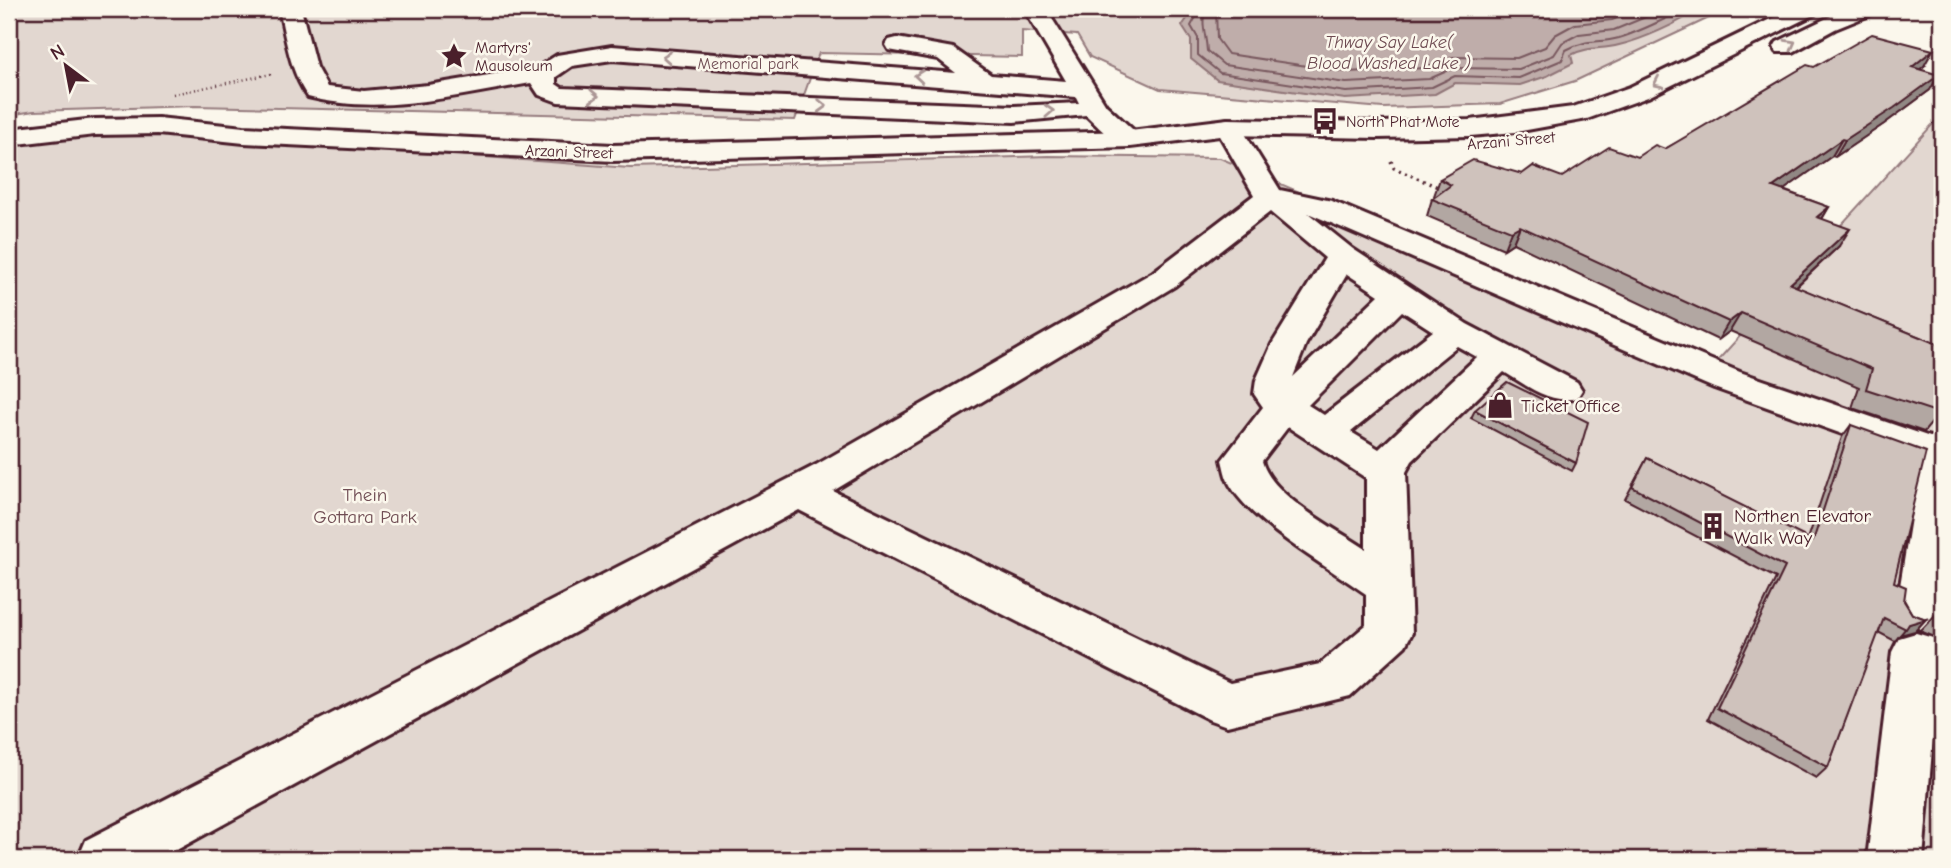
<svg xmlns="http://www.w3.org/2000/svg" width="1951" height="868" font-family="'Comic Neue',sans-serif">
<rect width="100%" height="100%" fill="#fbf7ec"/>
<filter id="ink" filterUnits="userSpaceOnUse"><feTurbulence type="fractalNoise" baseFrequency=".0143" numOctaves="2"/><feDisplacementMap in="SourceGraphic" scale="14" xChannelSelector="R" yChannelSelector="G"/><feConvolveMatrix kernelMatrix="1 2 1 2 8 2 1 2 1" color-interpolation-filters="sRGB"/></filter>
<g filter="url(#ink)">
<g fill="#e2d7d0" stroke="#967b7e" stroke-width="2">
<path d="M9,9H1728L1575,81L1500,104L1383,108L1160,89L1090,57L1077,35L1022,31V57L819,53L795,120L195,106L34,111L9,115Z"/>
<path d="M1942,114V859H9V141L44,136L193,135L630,168L1048,156L1220,158L1711,368Z"/>
</g>
<path fill="#bfadaa" stroke="#907477" stroke-width="2" d="M1187,9H1698C1680,23 1641,40 1619,45C1601,50 1589,46 1571,55L1573,63L1547,76L1520,85L1455,83L1435,94L1345,99L1217,80L1191,59V40L1182,26L1191,13Z"/>
<g fill="none" stroke-linecap="round" stroke-linejoin="round">
<g stroke="#79585e" stroke-width="2">
<path d="M1196,9L1197,15L1191,26L1198,38V55L1220,73L1346,92L1432,87L1455,76L1519,78L1562,60L1566,50C1588,38 1598,44 1619,38C1642,31 1663,20 1685,9"/>
<path d="M1205,9C1201,27 1206,33 1207,51L1224,65L1346,83L1429,79L1454,68L1519,69L1554,55L1562,43L1579,34L1614,30L1665,9"/>
<path d="M1216,9L1217,39L1228,54L1347,72L1426,68L1453,57L1517,58L1545,47L1555,35L1575,24L1612,20L1641,9"/>
</g>
<defs>
<g id="minor">
<path d="M279,9H301L316,67L327,87L364,91L428,85L538,67L557,55L612,46L956,73L938,59L889,50L886,45L889,40L897,38L953,48L991,75L1066,81L1024,9H1046L1106,105L1143,139L1139,145C1118,150 1101,129 1086,115L1014,122L558,102L539,95L531,83C458,95 382,116 308,97C290,71 286,40 279,9ZM612,60L1076,97L1079,103L1014,106L562,88L556,84V77L572,66Z"/>
<path d="M1228,119L1237,121L1280,190L1332,201L1740,372L1930,437L1942,434V607L1935,624L1919,629L1903,624L1896,611L1920,462L1714,388L1308,213L1353,249L1467,324L1577,382L1582,390L1577,398C1551,405 1526,385 1504,372L1412,461L1406,472L1412,633L1405,646L1350,696L1227,726L1210,720L799,510L160,859H78L86,840L816,465L1153,272L1254,195L1215,127L1219,121ZM1270,212L1325,258L1272,344L1256,380L1254,394L1263,407L1222,460C1224,467 1225,475 1228,481C1247,521 1328,567 1366,594V625L1320,664L1230,683L833,491L1175,286ZM1347,274L1379,295L1293,377L1306,344ZM1402,311L1433,331L1324,415L1308,405ZM1457,346L1477,357L1379,449L1351,432ZM1288,427L1366,478V549C1335,528 1272,497 1262,461Z"/>
<path d="M1916,633L1933,638L1940,652L1923,859H1867L1892,652L1899,638Z"/>
</g>
<g id="major">
<path d="M1791,9H1818L1815,14L1648,97L1587,119L1516,132L1470,136L1378,138L1228,135L1130,147L613,161L244,143L158,134L95,135L9,145V129L95,119L158,118L244,127L613,145L1130,131L1228,119L1378,122L1470,120L1573,107L1630,87Z"/>
<path d="M1846,9H1875L1872,14L1835,29L1793,52H1777L1774,47L1777,42Z"/>
</g>
</defs>
<use href="#minor" stroke="#4a1f2b" stroke-width="6"/>
<use href="#major" stroke="#4a1f2b" stroke-width="6"/>
<path stroke="#4a1f2b" stroke-width="2.5" stroke-dasharray="1 3.5" stroke-linecap="butt" d="M173,94L271,74"/>
<path stroke="#4a1f2b" stroke-width="3.5" stroke-dasharray="2 4.5" stroke-linecap="butt" d="M1391,161L1394,168L1440,188"/>
<use href="#minor" fill="#fbf7ec" fill-rule="evenodd"/>
<use href="#major" fill="#fbf7ec" fill-rule="evenodd"/>
</g>
<g fill="#b2a7a2" stroke="#4a1f2b" stroke-width="2">
<path d="M1924,66L1919,69L1930,90L1884,124L1835,157L1832,156L1783,190L1829,207L1822,219L1839,246L1796,287L1942,346V423L1934,420L1924,432L1852,408L1859,387L1730,331L1718,340L1513,243L1504,249L1427,216L1432,199L1435,197L1434,196L1440,179L1522,174L1562,177L1637,157L1665,149L1814,67Z"/>
<path d="M1942,245V256L1936,253Z"/>
<path d="M1475,410L1576,463L1572,471L1471,418Z"/>
<path d="M1851,425L1894,582L1912,614L1926,619L1915,631L1900,635L1895,641L1878,632L1828,767L1816,778L1708,719L1776,578L1625,499L1647,458L1808,539L1842,437Z"/>
<path d="M1942,611V651L1935,637L1920,631L1938,612Z"/>
</g>
<g fill="#918884" stroke="#4a1f2b" stroke-width="2">
<path d="M1933,50L1924,66L1903,83L1912,67Z"/>
<path d="M1939,75L1930,90L1884,124L1835,157L1845,140Z"/>
<path d="M1842,139L1832,156L1764,204L1773,187Z"/>
<path d="M1829,207L1819,224L1817,217Z"/>
<path d="M1520,226L1513,243L1504,249L1511,231Z"/>
<path d="M1850,229L1839,246L1779,302L1790,284Z"/>
<path d="M1741,313L1730,331L1718,340L1729,322Z"/>
<path d="M1926,619L1915,631L1900,635L1909,624Z"/>
</g>
<g fill="#cfc2bc" stroke="#4a1f2b" stroke-width="2">
<path d="M1872,34L1933,50L1912,67L1939,75L1894,108L1845,140L1842,139L1773,187L1829,207L1817,217L1850,229L1790,284L1942,346V400L1939,413L1866,389L1872,369L1741,313L1729,322L1520,226L1511,231L1432,199L1451,185L1440,179L1473,160L1522,174L1533,166L1562,177L1609,147L1637,157L1655,145L1665,149L1807,65L1814,67Z"/>
<path d="M1507,382L1588,422L1576,463L1475,410Z"/>
<path d="M1851,425L1926,452L1894,582L1906,587L1904,601L1912,614L1926,619L1909,624L1906,629L1884,618L1828,767L1717,708L1785,567L1632,487L1647,458L1813,541Z"/>
</g>
<defs><path id="oneway-chevron" d="M-2-3.5L2.5 0L-2 3.5" fill="none" stroke-width="1.6" stroke-linecap="round" stroke-linejoin="round" transform="scale(1.75)"/></defs>
<g stroke="#ab9695">
<use href="#oneway-chevron" transform="translate(1791 44) rotate(-29)"/>
<use href="#oneway-chevron" transform="translate(667 57) rotate(-176)"/>
<use href="#oneway-chevron" transform="translate(919 76) rotate(-175)"/>
<use href="#oneway-chevron" transform="translate(1658 83) rotate(155)"/>
<use href="#oneway-chevron" transform="translate(594 96) rotate(2)"/>
<use href="#oneway-chevron" transform="translate(822 106) rotate(2)"/>
<use href="#oneway-chevron" transform="translate(1049 111) rotate(-3)"/>
</g>
</g>
<defs>
<symbol id="sight-bare" viewBox="-9 -9 18 18"><path d="M0-6L1.8-2.2L6-1.7L2.9 1.2L3.7 5.4L0 3.3L-3.7 5.4L-2.9 1.2L-6-1.7L-1.8-2.2Z" fill="#4a1f2b" stroke="#fbf7ec" stroke-width="2.5" paint-order="stroke"/></symbol>
<symbol id="bus-bare" viewBox="-9 -9 18 18"><path d="M-5-6H5V4H4V6H2V4H-2V6H-4V4H-5ZM-3.5-4V0h7V-4ZM-3.5 1.2v1.5H-2V1.2ZM2 1.2v1.5H3.5V1.2Z" fill="#4a1f2b" stroke="#fbf7ec" stroke-width="2.5" paint-order="stroke"/></symbol>
<symbol id="shop-bare" viewBox="-9 -9 18 18"><path d="M-5-2.5h2.3a2.7 3.5 0 0 1 5.4 0H5L5.5 6h-11ZM-1.5-2.5h3a1.5 2.3 0 0 0-3 0Z" fill="#4a1f2b" stroke="#fbf7ec" stroke-width="2.5" paint-order="stroke"/></symbol>
<symbol id="building-bare" viewBox="-9 -9 18 18"><path d="M-4-6H4V6H1V3H-1V6H-4ZM-2.5-4.3h1.7v1.8h-1.7ZM.8-4.3h1.7v1.8H.8ZM-2.5-1h1.7V.8h-1.7ZM.8-1h1.7V.8H.8Z" fill="#4a1f2b" stroke="#fbf7ec" stroke-width="2.5" paint-order="stroke"/></symbol>
</defs>
<g fill-rule="evenodd">
<use href="#sight-bare" x="435" y="37" width="38" height="38"/>
<use href="#bus-bare" x="1306" y="102" width="38" height="38"/>
<use href="#shop-bare" x="1481" y="386" width="38" height="38"/>
<use href="#building-bare" x="1694" y="507" width="38" height="38"/>
</g>
<g text-anchor="middle" stroke-width="5" stroke-linejoin="round" paint-order="stroke">
<g font-size="16" fill="#4a1f2b" stroke="#fbf7ec" text-anchor="start">
<text x="475" y="53">Martyrs'<tspan x="475" dy="18">Mausoleum</tspan></text>
<text x="1346" y="127">North Phat Mote</text>
</g>
<g font-size="16" fill="#704d54" stroke="#fbf7ec">
<text x="748" y="69">Memorial park</text>
</g>
<g font-size="16" fill="#4a1f2b" stroke="#fbf7ec">
<text transform="translate(1511 140) rotate(-5)" y="6">Arzani Street</text>
<text transform="translate(569 151) rotate(2)" y="6">Arzani Street</text>
</g>
<g font-size="18" font-style="italic" fill="#6d4a51" stroke="#fbf7ec">
<text x="1389" y="48">Thway Say Lake(<tspan x="1389" dy="21">Blood Washed Lake )</tspan></text>
</g>
<g font-size="19" fill="#4a1f2b" stroke="#fbf7ec" text-anchor="start">
<text x="1521" y="412">Ticket Office</text>
<text x="1734" y="522">Northen Elevator<tspan x="1734" dy="22">Walk Way</tspan></text>
</g>
<g font-size="19" fill="#704d54" stroke="#fbf7ec">
<text x="365" y="501">Thein<tspan x="365" dy="22">Gottara Park</tspan></text>
</g>
</g>
<rect width="1951" height="868" fill="none" stroke="#fbf7ec" stroke-width="35"/>
<rect x="18" y="18" width="1916" height="833" fill="none" stroke="#4a1f2b" stroke-width="2.5" filter="url(#ink)"/>
<g transform="translate(66 66) rotate(328)" stroke="#fbf7ec" stroke-width="5" paint-order="stroke">
<path d="M0-5L12 26L0 18L-12 26Z" fill="#4a1f2b"/>
<text y="-10" font-size="19" font-weight="bold" text-anchor="middle" fill="#4a1f2b">N</text>
</g>
</svg>
